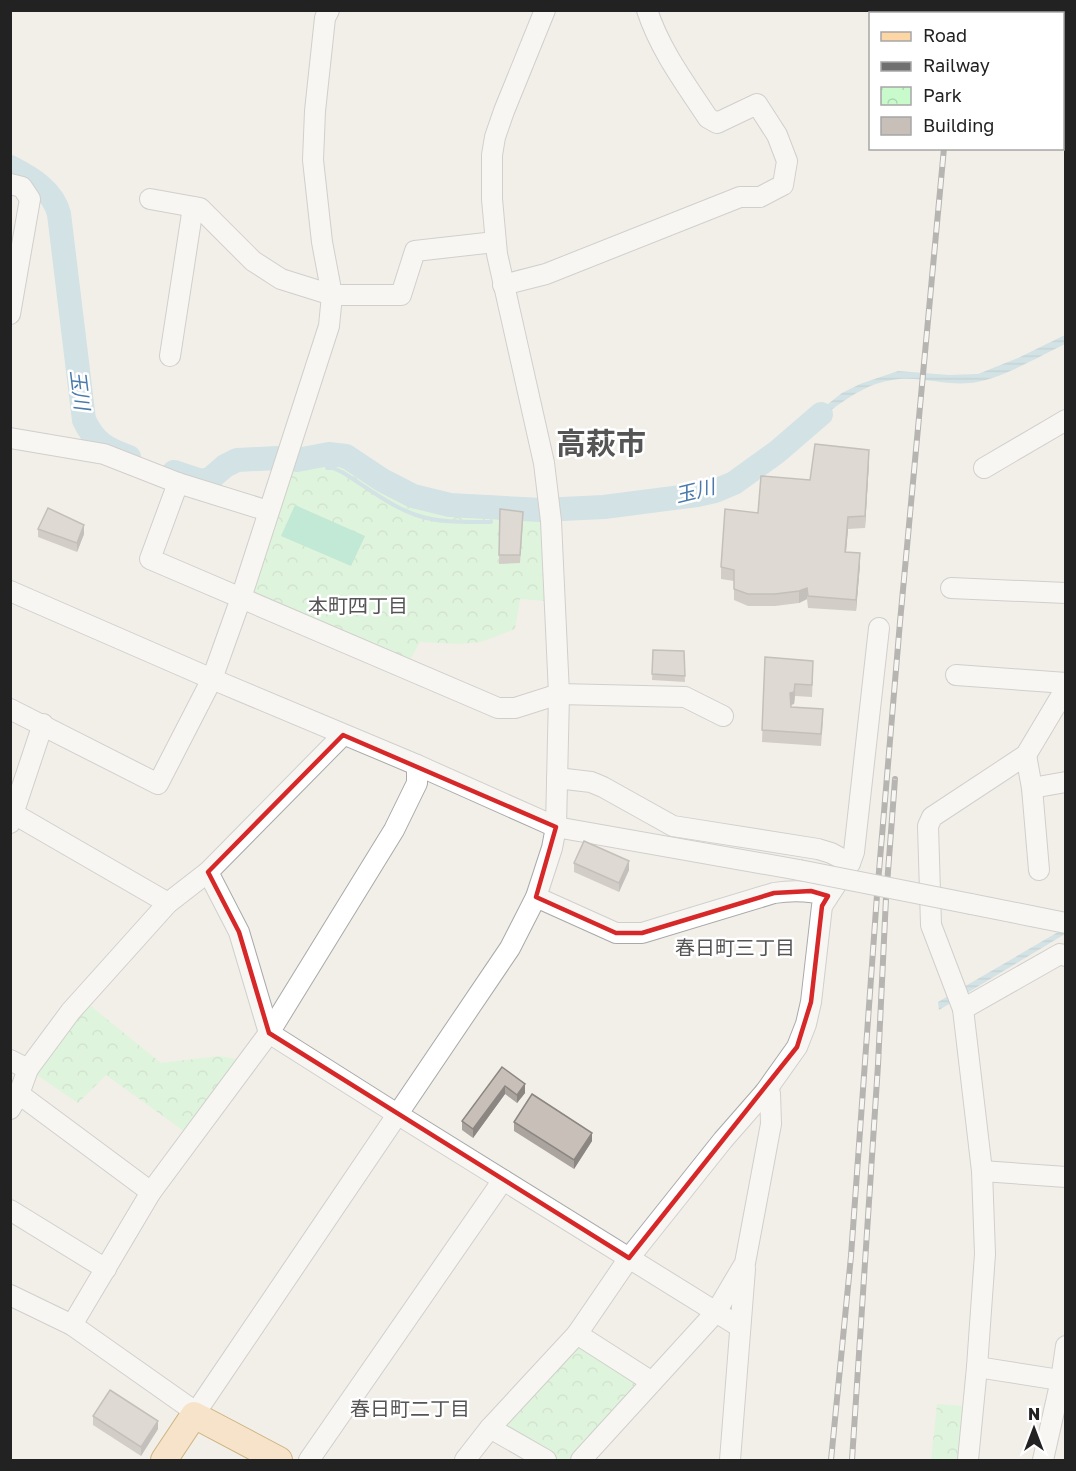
<svg xmlns="http://www.w3.org/2000/svg" width="1076" height="1471" font-family="'Golos Text','Noto Sans JP',sans-serif">
<defs>
<pattern id="park-crowns" width="20" height="18" patternUnits="userSpaceOnUse" patternTransform="scale(1.5)"><rect width="20" height="18" fill="#c8facc"/><path d="M2 6a3 3 0 1 1 6 0M12 15a3 3 0 1 1 6 0" fill="none" stroke="#acd6af"/></pattern>
<pattern id="water-rules" width="6" height="5" patternUnits="userSpaceOnUse" patternTransform="scale(1.5)"><rect width="6" height="5" fill="#aad3df"/><path d="M0 2.5h6" fill="none" stroke="#92b5bf"/></pattern>
</defs>
<rect width="100%" height="100%" fill="#f2efe9"/>
<g fill="url(#park-crowns)">
<path d="M337,454L398,489L425,499L503,508L541,510L545,601L520,599L515,629L481,642L460,644L420,642L407,665L243,595L283,470L308,458Z"/>
<path d="M82,999L161,1063L219,1056L248,1061L192,1137L106,1075L78,1103L28,1069Z"/>
<path d="M577,1334L652,1382L581,1460H546L490,1428Z"/>
<path d="M937,1404L965,1406L959,1460H931Z"/>
</g>
<path fill="#88e0be" d="M295,505L365,536L351,566L281,536Z"/>
<g fill="url(#water-rules)">
<path d="M1065,335V344C1040,356 1004,377 977,382C951,387 925,377 899,379C859,382 827,414 797,438L792,432L842,393L860,384L898,371L949,375L978,374L1018,358Z"/>
<path d="M1065,928V934L939,1010L938,1002Z"/>
</g>
<g fill="none" stroke-linecap="round" stroke-linejoin="round">
<path stroke="#aad3df" stroke-width="4" d="M327,468H333L342,472C365,486 390,506 416,515C439,523 466,522 491,522"/>
<g stroke="#aad3df" stroke-width="24">
<path d="M10,167C31,178 53,190 59,214L84,420C95,443 106,449 129,457"/>
<path d="M297,460L329,454L346,456L382,480L413,496L450,505L541,510L604,507L697,495L715,491L734,483L777,452L821,414"/>
<path d="M174,472L201,481L210,479L225,466L237,460L277,458"/>
</g>
<defs>
<g id="minor">
<path d="M10,184L22,187L30,199L10,314"/>
<path d="M150,199L200,208L253,261L281,279L332,295H401L415,251L495,242"/>
<path d="M503,285L546,274L740,197H760L783,185L787,161L777,135L757,104L717,123L708,118C685,83 660,50 647,10"/>
<path d="M170,356L193,207"/>
<path d="M10,438L104,454L178,483L268,511"/>
<path d="M984,468L1066,420"/>
<path d="M178,483L150,559L498,708H515L559,694L685,697L723,716"/>
<path d="M951,588L1066,593"/>
<path d="M10,591L212,679L417,765L556,827L799,870"/>
<path d="M956,675L1066,683"/>
<path d="M10,709L158,784L212,679L241,598L329,326L332,295L322,242L313,160L315,111L325,18L329,10"/>
<path d="M1026,755L1032,788L1039,870"/>
<path d="M417,765V783L394,830L269,1033L397,1114L740,1327"/>
<path d="M557,778L591,782L603,787L673,826L818,849L831,853L850,863"/>
<path d="M1032,788L1066,782"/>
<path d="M14,814L168,903"/>
<path d="M10,823L43,724"/>
<path d="M536,897L616,933H642L774,893C793,890 809,890 828,896"/>
<path d="M971,904L1066,923"/>
<path d="M963,1009L1060,954L1066,956"/>
<path d="M10,1060L28,1069"/>
<path d="M19,1094L151,1192"/>
<path d="M10,1109L19,1094L28,1069L71,1011L168,903L208,872L343,735"/>
<path d="M982,1171L1066,1177"/>
<path d="M10,1210L106,1269"/>
<path d="M10,1295L72,1325L187,1406L194,1415L510,948L536,897L552,848L556,827L559,694L551,521L544,463L497,254L492,199V155L495,137L504,111L545,10"/>
<path d="M72,1325L151,1192L269,1033L239,932L208,872"/>
<path d="M577,1334L652,1382"/>
<path d="M977,1367L1066,1381"/>
<path d="M490,1428L546,1460"/>
<path d="M309,1460L503,1180"/>
<path d="M465,1460L490,1428L577,1334L629,1258L723,1140L765,1092L797,1047L806,1024L811,1002L822,906L850,863L854,852L879,628"/>
<path d="M581,1460L716,1312L745,1263L771,1124L770,1093L765,1092"/>
<path d="M730,1460L745,1269"/>
<path d="M968,1460L977,1367L985,1254L982,1171L963,1009L931,925L928,826L932,817L1026,755L1066,688"/>
<path d="M1043,1460L1061,1380L1066,1346"/>
</g>
<path id="major" d="M164,1460L194,1415L279,1460"/>
</defs>
<use href="#minor" stroke="#a9a9a9" stroke-width="22"/>
<use href="#major" stroke="#a06b00" stroke-width="28"/>
<use href="#minor" stroke="#fff" stroke-width="20"/>
<use href="#major" stroke="#fcd6a4" stroke-width="26"/>
<defs>
<g id="rail">
<path d="M963,14L964,10"/>
<path d="M831,1460L851,1256L877,895L900,622L944,148"/>
<path d="M852,1460L878,1065L886,898L895,779"/>
</g>
</defs>
<use href="#rail" stroke="#707070" stroke-width="6"/>
<use href="#rail" stroke="#fff" stroke-width="4" stroke-dasharray="11" stroke-linecap="butt"/>
<defs>
<path id="minor-bridge" d="M799,870L971,904"/>
</defs>
<use href="#minor-bridge" stroke="#a9a9a9" stroke-width="22" stroke-linecap="butt"/>
<use href="#minor-bridge" stroke="#fff" stroke-width="20"/>
</g>
<g fill="#aba49e">
<path d="M869,462L865,528L848,529L846,552L860,565L856,611L808,608L807,599L799,603L775,606H748L734,600V581L721,579V567L758,513L810,480Z"/>
<path d="M500,509L523,520L520,563L499,564Z"/>
<path d="M38,529L84,534L77,552L38,537Z"/>
<path d="M653,650L684,651L685,682L652,680Z"/>
<path d="M765,657L813,673L812,697L795,696L794,704L791,705V707L823,721L821,746L762,742Z"/>
<path d="M574,863L629,870L619,892L574,872Z"/>
<path d="M502,1067L525,1093L517,1103L505,1094L473,1138L462,1130V1121Z"/>
<path d="M514,1122L592,1141L574,1169L514,1131Z"/>
<path d="M93,1416L158,1429L141,1456L93,1425Z"/>
</g>
<g fill="#8b8681">
<path d="M869,450V462L865,528V516Z"/>
<path d="M848,517V529L845,563V552Z"/>
<path d="M84,525V534L77,552V543Z"/>
<path d="M860,553V565L856,611V600Z"/>
<path d="M807,588V599L799,603V591Z"/>
<path d="M795,684V696L794,704L790,705V693Z"/>
<path d="M629,861V870L619,892V883Z"/>
<path d="M525,1084V1093L517,1103V1095Z"/>
<path d="M505,1086V1094L473,1138V1129Z"/>
<path d="M592,1133V1141L574,1169V1160Z"/>
<path d="M158,1421V1429L141,1456V1447Z"/>
</g>
<g fill="#c7bfb8" stroke="#8b8681" stroke-width="1.5">
<path d="M815,444L869,450L865,516L848,517L845,552L860,553L856,600L808,596L807,588L799,591L775,594H748L734,589V570L721,567L725,509L758,513L761,476L810,480Z"/>
<path d="M48,508L84,525L77,543L38,529Z"/>
<path d="M500,509L523,512L520,555H499Z"/>
<path d="M653,650L684,651L685,676L652,674Z"/>
<path d="M765,657L813,661L812,685L795,684L794,692L790,693L791,707L823,709L821,734L762,730Z"/>
<path d="M584,841L629,861L619,883L574,863Z"/>
<path d="M502,1067L525,1084L517,1095L505,1086L473,1129L462,1121Z"/>
<path d="M532,1094L592,1133L574,1160L514,1122Z"/>
<path d="M110,1390L158,1421L141,1447L93,1416Z"/>
</g>
<path d="M0 0H1076V1471H0ZM343,735L556,827L536,897L616,933H642L774,893L811,891L828,896L822,906L811,1002L797,1047L629,1258L269,1033L239,932L208,872Z" fill="#f2efe9" fill-opacity=".55" fill-rule="evenodd"/>
<path fill="none" stroke="#d62828" stroke-width="4.5" stroke-linejoin="round" d="M343,735L556,827L536,897L616,933H642L774,893L811,891L828,896L822,906L811,1002L797,1047L629,1258L269,1033L239,932L208,872Z"/>
<g text-anchor="middle" stroke-width="5" stroke-linejoin="round" paint-order="stroke">
<g font-size="20" font-style="italic" fill="#4a7aab" stroke="#fff">
<text transform="translate(80 390) rotate(83)" y="7">玉川</text>
<text transform="translate(695 491) rotate(-14)" y="7">玉川</text>
</g>
<g font-size="20" fill="#555" stroke="#fff">
<text x="358" y="613">本町四丁目</text>
<text x="735" y="955">春日町三丁目</text>
<text x="410" y="1416">春日町二丁目</text>
</g>
<g font-size="30" font-weight="bold" fill="#555" stroke="#fff">
<text x="601" y="454">高萩市</text>
</g>
</g>
<rect width="1076" height="1471" fill="none" stroke="#222222" stroke-width="24"/>
<rect x="869" y="12" width="195" height="138" fill="#ffffff" stroke="#a7a7a7" stroke-width="1.5"/>
<rect x="881" y="32" width="30" height="9" fill="#fcd6a4" stroke="#a7a7a7" stroke-width="1.5"/>
<text x="923" y="42" font-size="18" fill="#222222">Road</text>
<rect x="881" y="62" width="30" height="9" fill="#707070" stroke="#a7a7a7" stroke-width="1.5"/>
<text x="923" y="72" font-size="18" fill="#222222">Railway</text>
<rect x="881" y="87" width="30" height="18" fill="url(#park-crowns)" stroke="#a7a7a7" stroke-width="1.5"/>
<text x="923" y="102" font-size="18" fill="#222222">Park</text>
<rect x="881" y="117" width="30" height="18" fill="#c7bfb8" stroke="#a7a7a7" stroke-width="1.5"/>
<text x="923" y="132" font-size="18" fill="#222222">Building</text>
<g transform="translate(1034 1429)" stroke="#ffffff" stroke-width="4.5" paint-order="stroke">
<path d="M0-4.5L10 22L0 15L-10 22Z" fill="#222222"/>
<text y="-9" font-size="16" font-weight="bold" text-anchor="middle" fill="#222222">N</text>
</g>
</svg>
